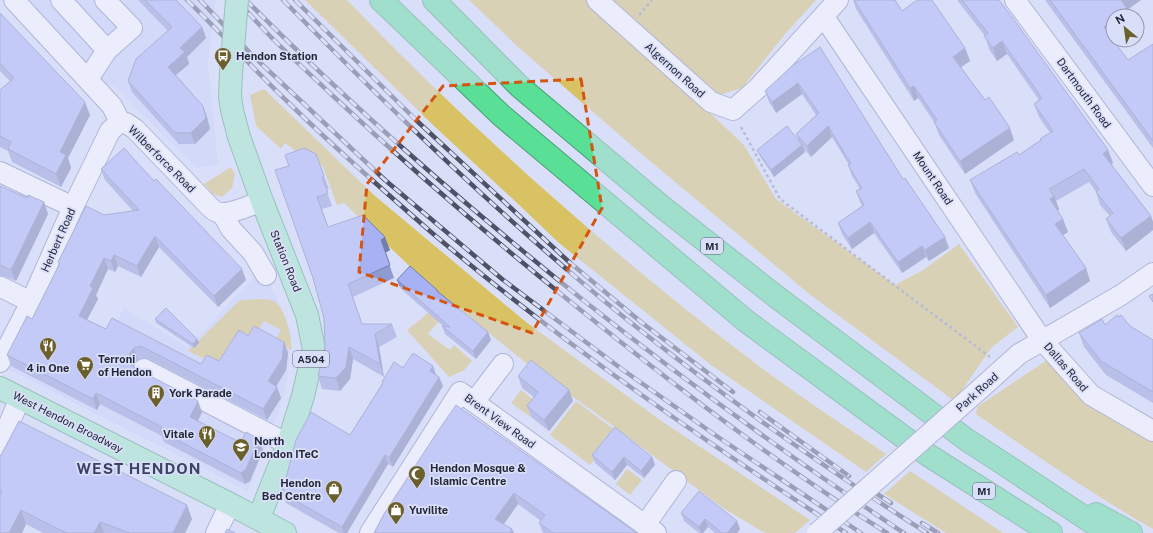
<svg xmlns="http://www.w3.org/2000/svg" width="1153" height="533" font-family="'Public Sans',sans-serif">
<rect width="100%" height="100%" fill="#dadff9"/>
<g fill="#cad2f9">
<path d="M14,0H216L208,64L218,164L196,168L115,87L88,79Z"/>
<path d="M254,277L271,285L292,335L287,381L278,414L248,491L8,369L32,321L100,355L124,308L188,347Z"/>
</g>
<g fill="#d8c263">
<path d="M305,0H347C473,131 610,253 755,363C797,395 842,424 886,454L866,472L711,365L559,243L516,202L434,126Z"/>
<path d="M469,0H587L658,64L744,145L776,199L895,285L923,270L959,244L1018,327L992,347L960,393L953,400L808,293L638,151L518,47Z"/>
<path d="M612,0H816L786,33L742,88L719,95Z"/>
<path d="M264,89L375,196L526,322L660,420L810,520L795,533H765L723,508L593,411L536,371L429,285L344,203L337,205L322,165L310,162L285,143L281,149L256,126L250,95Z"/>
<path d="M231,167L235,174L232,188L222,197L213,194L204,184Z"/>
<path d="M240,300C248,300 263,298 271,300C286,304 291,337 292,350L275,341L281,330L264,321L251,342L221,367L188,351Z"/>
<path d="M443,301L451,307L428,334L450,350L454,345L472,361L463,371L449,377L407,330Z"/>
<path d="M1047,360L1153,440V529C1092,494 1034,454 976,414L977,407Z"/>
<path d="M521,390L538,404L529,416L511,403Z"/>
<path d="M576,401L616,431L590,465L550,435Z"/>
<path d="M627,469L642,480L630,495L616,484Z"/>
<path d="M910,471L1003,533H946L884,494Z"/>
</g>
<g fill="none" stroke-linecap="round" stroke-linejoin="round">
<defs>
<g id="minor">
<path d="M14,0L112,106L120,122"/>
<path d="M61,0L107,50"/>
<path d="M597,0L711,102L733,110L758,88L838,0"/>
<path d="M1015,0L1153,186"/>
<path d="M824,17L1042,340L1091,395L1153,431"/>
<path d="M88,79L107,50L132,28L105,0"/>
<path d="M120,122L126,123L135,129L209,206C211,208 214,211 217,212C228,216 251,205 262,201"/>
<path d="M0,172L73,207"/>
<path d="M222,213L231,229L253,253L266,275"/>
<path d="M0,288L1,287L31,302"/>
<path d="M0,362L31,302L73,207L110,131L120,122"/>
<path d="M144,369L288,444"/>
<path d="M980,389L1019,354L1121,295L1153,273"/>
<path d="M474,402L503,364"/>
<path d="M0,445L20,398"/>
<path d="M645,525L676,481"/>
<path d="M216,533L230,504"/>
<path d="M370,533L460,392L656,533"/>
</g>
<g id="major">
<path d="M239,137L262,201L307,315L314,349L303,396L288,444L259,518"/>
<path d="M0,388L230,504L285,533"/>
</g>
<g id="highway">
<path d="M381,0L502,116L746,321L928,455L1051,533"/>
<path d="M434,0L519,86L661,206L778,298L967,440L1010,468L1108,533"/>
<path d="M1096,514L1131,533"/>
</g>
</defs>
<use href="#minor" stroke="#7c84aa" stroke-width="22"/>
<use href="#major" stroke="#479f75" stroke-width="24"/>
<use href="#highway" stroke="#479f75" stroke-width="24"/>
<g stroke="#8d92a7" stroke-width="2.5" stroke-dasharray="3 3" stroke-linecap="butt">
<path d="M639,15L652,0"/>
<path d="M741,127L780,199L990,357"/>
</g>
<use href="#minor" stroke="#fff" stroke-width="20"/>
<use href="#major" stroke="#9cecc0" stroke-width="22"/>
<use href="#highway" stroke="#5adf96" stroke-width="22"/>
<defs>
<g id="rail">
<path d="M187,0C223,35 256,72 292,106C337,150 384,191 431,232C561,343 703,440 846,533"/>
<path d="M200,0L253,56L385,180L502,279L623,370L718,437L861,533"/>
<path d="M236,0C248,12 259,25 271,37C291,57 312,76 332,95C410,168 490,237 572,303C673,385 777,464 887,533"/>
<path d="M246,0C352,107 466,206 583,300C661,362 741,421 823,478C850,496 876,515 904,533"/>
<path d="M283,0C392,111 504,220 625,318C721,395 823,467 927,533"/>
<path d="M295,0L417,121L568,261L641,322L733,392"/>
<path d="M760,412L849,476"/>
<path d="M868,488L891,503"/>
<path d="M922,523L938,533"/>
</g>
</defs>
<use href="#rail" stroke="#4f5265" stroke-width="4.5"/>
<use href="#rail" stroke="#dadff9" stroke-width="3" stroke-dasharray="9" stroke-linecap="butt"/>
<defs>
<path id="minor-bridge" d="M817,533L980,389"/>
<path id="major-bridge" d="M237,0L231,73L230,96L232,110L239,137"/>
</defs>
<use href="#minor-bridge" stroke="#7c84aa" stroke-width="22" stroke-linecap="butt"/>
<use href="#major-bridge" stroke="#479f75" stroke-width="24" stroke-linecap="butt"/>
<use href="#minor-bridge" stroke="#fff" stroke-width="20"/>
<use href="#major-bridge" stroke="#9cecc0" stroke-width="22"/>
</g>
<g fill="#8f99d2">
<path d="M138,0H176L202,27L206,38L187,57L189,64L176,75L203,106L207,117L210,129L195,144H179L132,92L128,81L168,31Z"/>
<path d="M853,0H895L902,11L965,48L970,61L961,67L1014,140L965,174L939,135L934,122L918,98L914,101L856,9Z"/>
<path d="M957,0H999L1108,150L1113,163L1111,164L1151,216L1153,222V230L1126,251L1111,232L1106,219L1110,216L1100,205L1096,192L1089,182L1056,201L1059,209L1058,210L1068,232L1063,235L1086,268L1090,281L1050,308L975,193L970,180L1019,155L1041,140L1040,139L1050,133L1039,117L1034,104L1039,100L1007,54L997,61L989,49L985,36Z"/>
<path d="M1045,0H1141L1127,10L1130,16H1113L1112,39L1128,60L1153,44V148Z"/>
<path d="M0,13L90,115L68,158L71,168L61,187L12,162L8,151L0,147V90L10,81L0,71Z"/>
<path d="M792,66L903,179L949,248L929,261L926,257L902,273L874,233L852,249L842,234L838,223L862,206L860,202L856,191L860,189L852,176L848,165H849L832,137L811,157L804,149L805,152L774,177L760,156L757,150L799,141L796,134L816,115L802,94L776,113L769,102L765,91Z"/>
<path d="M316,154L329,189H326L332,206L322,209L328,227L390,250L385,253L394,278L353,297L362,324H392L397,337L379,347L384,377L353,359L350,379L340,391L322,389L318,376L325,347L324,318L313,278L289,166Z"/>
<path d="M101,169L154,181L246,280L218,307L159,247L141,277L118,266L115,272L108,269L96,295L98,299L87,320L106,329L201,364L219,361L248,336L284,342L288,353L286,370L276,386L281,398L267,420L149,359L144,358L138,359L134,364L133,367L135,368L202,412L198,421L241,443L259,439L263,450L250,481L245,484L164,442L162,436L100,404L97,410L11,366L7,355L32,319L59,265L58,262L104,215L133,211L105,180Z"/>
<path d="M0,186L27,198L44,202L48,214L16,281L6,277L0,276Z"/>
<path d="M397,280L437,290L438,292L488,332L491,340L476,359L445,334L442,326H443L400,288Z"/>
<path d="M1118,317L1130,326L1153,340V403L1106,375L1084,347L1079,333L1105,325Z"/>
<path d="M155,319L197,339L199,343L194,348L156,323Z"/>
<path d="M433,366L436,375L439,377L443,386L393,467L388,464L347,533H339L286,503L282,493L350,435L382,384V382L403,368Z"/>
<path d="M518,376L569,390L573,401L549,431L531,417L527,406L534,397L522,388Z"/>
<path d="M436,434L637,533H543L539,523L541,521L518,504L504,524L512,529L514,533H374Z"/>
<path d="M592,455L652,457L655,465L644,478L627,465L615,480L595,463Z"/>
<path d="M0,457L192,519L185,533H43L26,524L22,533H0Z"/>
<path d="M681,513L737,521L740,529L737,533H715L708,527L703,533H699L684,521Z"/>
</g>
<g fill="#747dab">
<path d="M1120,0H1141L1124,12Z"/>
<path d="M1128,10L1130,16H1120Z"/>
<path d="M1113,21V38L1109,41L1104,27Z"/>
<path d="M202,27L206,38L187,57L189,64L172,78L168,67L180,48Z"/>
<path d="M1002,41L1007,54L997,61L993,48Z"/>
<path d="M965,48L970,61L958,69L953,57Z"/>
<path d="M798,83L802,94L776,113L772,102Z"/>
<path d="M914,86L918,98L914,101L910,88Z"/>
<path d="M85,102L90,115L68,158L71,168L61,187L56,174L60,152Z"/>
<path d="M203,106L207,117L210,129L195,144L191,133Z"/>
<path d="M828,126L832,137L811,157L807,146Z"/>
<path d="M1010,128L1014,140L965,174L960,161Z"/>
<path d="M802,145L805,152L774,177L771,170Z"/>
<path d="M1108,150L1113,163L1108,167L1103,154Z"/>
<path d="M1054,196L1059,209L1055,212L1050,199Z"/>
<path d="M44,202L48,214L16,281L11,270Z"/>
<path d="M1151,216L1153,222V230L1126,251L1121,238Z"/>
<path d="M1063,219L1068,232L1060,237L1055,224Z"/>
<path d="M870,222L874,233L852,249L848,238Z"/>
<path d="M155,236L159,247L141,277L137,266Z"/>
<path d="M385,237L390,250L385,253L394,278L381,240Z"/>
<path d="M945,237L949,248L929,261L925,250Z"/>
<path d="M922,246L926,257L902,273L898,262Z"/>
<path d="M114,255L118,266L115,272L111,261Z"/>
<path d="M104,258L108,269L96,295L98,299L83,327L79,316L90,286Z"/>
<path d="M1086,268L1090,281L1050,308L1046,295Z"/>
<path d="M242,269L246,280L218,307L214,296Z"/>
<path d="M488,332L491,340L476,359L473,351Z"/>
<path d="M375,334L379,347L384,377L380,364Z"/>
<path d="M197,339L199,343L194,348L193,344Z"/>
<path d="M284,342L288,353L286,370L272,393L268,381Z"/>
<path d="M349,347L353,359L350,379L340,391L336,378Z"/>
<path d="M134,348L138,359L134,364L133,370L128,359L130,353Z"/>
<path d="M433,366L436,375L430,371Z"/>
<path d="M439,377L443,386L393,467L389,458Z"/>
<path d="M277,387L281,398L267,420L263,409Z"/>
<path d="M569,390L573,401L549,431L544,420Z"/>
<path d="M96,393L100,404L97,410L93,399Z"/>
<path d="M198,401L202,412L194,428L190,417Z"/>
<path d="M259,439L263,450L250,481L245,484L241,473Z"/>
<path d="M385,455L388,464L347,533H344L342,527Z"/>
<path d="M624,457L627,465L615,480L612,472Z"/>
<path d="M652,457L655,465L644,478L641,471Z"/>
<path d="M514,493L518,504L499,531L495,519Z"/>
<path d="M187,505L192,519L185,533H173Z"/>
<path d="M21,510L26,524L22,533H9Z"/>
<path d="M705,519L708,527L703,533H701L699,527Z"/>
<path d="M737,521L740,529L737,533H727Z"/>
<path d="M100,522L104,533H94Z"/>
<path d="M512,529L514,533H510Z"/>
</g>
<g fill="#a6b2f4" stroke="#747dab">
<path d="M145,0H176L202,27L180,48L185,52L168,67L203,106L206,118L191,133H175L128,81L136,59L172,27Z"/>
<path d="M854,0H895L902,11L917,0H932L965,48L953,57L985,100L989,97L1010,128L960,161L934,122L937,120L914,86L910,88Z"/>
<path d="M962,0H999L1012,17L1108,150L1103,154L1151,216L1121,238L1106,219L1113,213L1096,192L1099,189L1084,169L1049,189L1054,196L1050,199L1063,219L1055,224L1086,268L1046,295L970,180L1017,152L1019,155L1041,140L1040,139L1053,131L1034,104L1042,98L1002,41L993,48L984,36L988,33Z"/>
<path d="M1050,0H1121L1128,10L1120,16H1113V21L1104,27L1113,40L1128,60L1153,44V141Z"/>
<path d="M0,13L85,102L60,152L66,155L56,174L8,149L11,142L0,136V90L14,78L0,63Z"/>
<path d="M820,47L903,179L905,178L945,237L925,250L922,246L898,262L870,222L848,238L838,223L864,205L856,191L862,188L848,165L851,164L828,126L807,146L796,134L819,113L798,83L772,102L765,91L792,66Z"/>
<path d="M787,126L802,145L771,170L757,150Z"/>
<path d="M124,148L154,181L156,179L242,269L214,296L155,236L137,266L114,255L111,261L104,258L90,286L93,288L79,316L106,329L112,318L201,364L207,355L219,361L239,330L248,336L254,326L284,342L282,359L268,381L277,387L263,409L145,348L140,346L134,348L130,353L128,359L130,364L135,368L198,401L190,417L241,443L246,432L259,439L246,469L241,473L160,431L162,427L96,393L93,399L7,355L27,316L32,319L60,263L58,262L86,206L104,215L139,210L101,169Z"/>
<path d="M304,148L316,154L324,176L322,177L328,193L317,197L328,227L363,215L385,237L381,240L390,265L348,284L362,324H392L375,334L380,364L349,347L346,367L336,378L318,376L325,347L324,318L313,278L275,170L289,166L285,155Z"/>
<path d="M0,186L27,198L28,195L44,202L11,270L0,265Z"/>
<path d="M410,266L437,290V291L488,332L473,351L442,326L450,327L397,280Z"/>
<path d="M1153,294V302L1149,296Z"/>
<path d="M166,308L197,339L193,344L155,319Z"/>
<path d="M1117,315L1118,317L1121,315L1130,326L1153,340V392L1101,361L1079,333L1102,319L1105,325Z"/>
<path d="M413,353L433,366L430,371L439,377L389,458L385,455L342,527L282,493L296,440L311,412L350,435L383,383L382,382L394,362L403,368Z"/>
<path d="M531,360L569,390L544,420L527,406L538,392L518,376Z"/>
<path d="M456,405L637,533H553L539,523L545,515L514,493L495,519L512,529L510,533H374L384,514L436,434Z"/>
<path d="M19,421L187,505L173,533H130L100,522L94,533H67L46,523L21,510L9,533H0V495L2,491L0,489V457Z"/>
<path d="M615,427L652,457L641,471L624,457L612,472L592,455Z"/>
<path d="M699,491L737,521L727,533H722L705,519L699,527L681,513Z"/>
<path d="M227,529L235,533H225Z"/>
</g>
<path d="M0 0H1153V533H0ZM581,79L602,208L532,333L359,272L367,184L443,86Z" fill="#dadff9" fill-opacity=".55" fill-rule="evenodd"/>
<path fill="none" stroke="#d45410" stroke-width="3" stroke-dasharray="8 5" stroke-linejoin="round" d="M581,79L602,208L532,333L359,272L367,184L443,86Z"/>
<defs>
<symbol id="bus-pin" viewBox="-11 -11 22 30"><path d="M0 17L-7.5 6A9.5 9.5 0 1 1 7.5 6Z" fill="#6b5f2b" stroke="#dadff9"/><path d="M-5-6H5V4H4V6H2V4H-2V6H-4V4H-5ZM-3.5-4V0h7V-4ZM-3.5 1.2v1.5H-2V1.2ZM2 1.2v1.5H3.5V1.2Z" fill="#fff"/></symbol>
<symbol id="restaurant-pin" viewBox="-11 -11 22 30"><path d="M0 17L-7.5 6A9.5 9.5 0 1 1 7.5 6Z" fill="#6b5f2b" stroke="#dadff9"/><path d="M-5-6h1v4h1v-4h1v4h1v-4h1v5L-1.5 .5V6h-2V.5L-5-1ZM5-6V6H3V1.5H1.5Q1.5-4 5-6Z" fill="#fff"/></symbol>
<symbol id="supermarket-pin" viewBox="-11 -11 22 30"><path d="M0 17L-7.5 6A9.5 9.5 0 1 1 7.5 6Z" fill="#6b5f2b" stroke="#dadff9"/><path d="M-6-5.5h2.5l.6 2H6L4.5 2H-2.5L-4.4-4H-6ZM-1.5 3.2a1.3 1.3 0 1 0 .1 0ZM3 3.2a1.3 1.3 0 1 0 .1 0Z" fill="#fff"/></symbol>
<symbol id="building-pin" viewBox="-11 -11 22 30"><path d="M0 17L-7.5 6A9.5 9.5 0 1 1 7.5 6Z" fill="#6b5f2b" stroke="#dadff9"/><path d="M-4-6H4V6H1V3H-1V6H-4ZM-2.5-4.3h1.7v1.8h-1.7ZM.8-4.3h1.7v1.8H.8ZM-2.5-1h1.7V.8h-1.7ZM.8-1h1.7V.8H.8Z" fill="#fff"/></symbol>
<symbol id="school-pin" viewBox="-11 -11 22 30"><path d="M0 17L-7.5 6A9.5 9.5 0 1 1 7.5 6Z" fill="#6b5f2b" stroke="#dadff9"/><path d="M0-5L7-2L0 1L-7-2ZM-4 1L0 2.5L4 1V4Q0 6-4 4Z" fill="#fff"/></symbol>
<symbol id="mosque-pin" viewBox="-11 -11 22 30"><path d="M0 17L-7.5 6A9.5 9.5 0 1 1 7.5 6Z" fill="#6b5f2b" stroke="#dadff9"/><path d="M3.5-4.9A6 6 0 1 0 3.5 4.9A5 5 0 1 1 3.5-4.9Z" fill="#fff"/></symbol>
<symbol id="shop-pin" viewBox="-11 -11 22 30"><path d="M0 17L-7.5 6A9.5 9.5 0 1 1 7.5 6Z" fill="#6b5f2b" stroke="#dadff9"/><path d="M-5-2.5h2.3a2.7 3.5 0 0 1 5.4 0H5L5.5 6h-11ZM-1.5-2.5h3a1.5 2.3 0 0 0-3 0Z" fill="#fff"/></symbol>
</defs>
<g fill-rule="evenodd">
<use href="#bus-pin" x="213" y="46" width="20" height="27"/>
<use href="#restaurant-pin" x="38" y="336" width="20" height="27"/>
<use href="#supermarket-pin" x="75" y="355" width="20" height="27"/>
<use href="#building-pin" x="146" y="383" width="20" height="27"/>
<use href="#restaurant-pin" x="197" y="424" width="20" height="27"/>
<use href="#school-pin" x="231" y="437" width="20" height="27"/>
<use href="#mosque-pin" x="407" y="464" width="20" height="27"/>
<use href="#shop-pin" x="324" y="479" width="20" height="27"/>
<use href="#shop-pin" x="386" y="500" width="20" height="27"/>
</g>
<g text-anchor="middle" stroke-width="3.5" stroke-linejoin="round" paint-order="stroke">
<g fill="#dadff9" stroke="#5b5f72" stroke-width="1">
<rect x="701" y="238" width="22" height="16" rx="3"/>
<rect x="293" y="351" width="36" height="16" rx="3"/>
<rect x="973" y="483" width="22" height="16" rx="3"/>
</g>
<g font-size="10" font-weight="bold" fill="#252838">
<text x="712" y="250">M1</text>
<text x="311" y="363">A504</text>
<text x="984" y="495">M1</text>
</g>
<g font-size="11" font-weight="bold" fill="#252838" stroke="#dadff9" text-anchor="start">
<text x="236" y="60">Hendon Station</text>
<text x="98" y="363">Terroni<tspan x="98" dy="13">of Hendon</tspan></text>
<text x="48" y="372" text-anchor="middle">4 in One</text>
<text x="169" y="397">York Parade</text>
<text x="194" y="438" text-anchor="end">Vitale</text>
<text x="254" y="445">North<tspan x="254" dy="13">London ITeC</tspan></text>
<text x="430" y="472">Hendon Mosque &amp;<tspan x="430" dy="13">Islamic Centre</tspan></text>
<text x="321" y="487" text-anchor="end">Hendon<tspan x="321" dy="13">Bed Centre</tspan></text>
<text x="409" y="514">Yuvilite</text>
</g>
<g font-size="11" fill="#252838" stroke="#dadff9">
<text transform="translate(675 70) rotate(42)" y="4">Algernon Road</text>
<text transform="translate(1084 93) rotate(54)" y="4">Dartmouth Road</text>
<text transform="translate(162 159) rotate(45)" y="4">Wilberforce Road</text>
<text transform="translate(933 178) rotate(56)" y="4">Mount Road</text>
<text transform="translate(58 240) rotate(-66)" y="4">Herbert Road</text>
<text transform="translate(286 261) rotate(68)" y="4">Station Road</text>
<text transform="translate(1066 367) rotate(49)" y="4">Dallas Road</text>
<text transform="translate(977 392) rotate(-42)" y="4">Park Road</text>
<text transform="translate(500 421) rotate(36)" y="4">Brent View Road</text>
<text transform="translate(68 422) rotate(27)" y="4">West Hendon Broadway</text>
</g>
<g font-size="15" font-weight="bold" letter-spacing="1" fill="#3d4264" stroke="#dadff9">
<text x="139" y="474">WEST HENDON</text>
</g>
</g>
<g transform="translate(1125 28) rotate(331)"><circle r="19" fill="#dadff9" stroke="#9296ac"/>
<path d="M0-3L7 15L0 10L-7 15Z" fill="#6b5f2b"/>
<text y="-6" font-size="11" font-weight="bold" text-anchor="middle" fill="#252838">N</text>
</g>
</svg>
